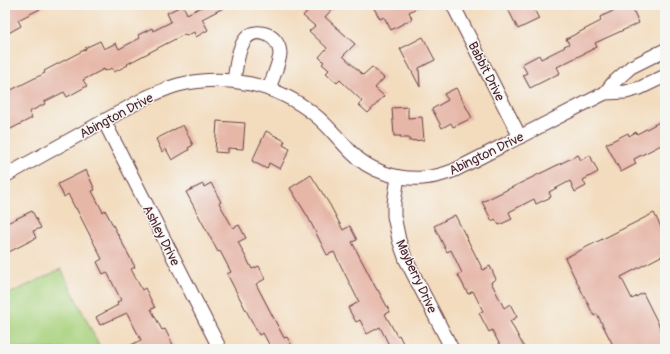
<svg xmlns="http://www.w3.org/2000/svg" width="670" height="354" font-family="Pangolin,sans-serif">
<rect width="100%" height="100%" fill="#f6f6f2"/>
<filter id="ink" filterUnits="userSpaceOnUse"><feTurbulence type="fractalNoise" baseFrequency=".025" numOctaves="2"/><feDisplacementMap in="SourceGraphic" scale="8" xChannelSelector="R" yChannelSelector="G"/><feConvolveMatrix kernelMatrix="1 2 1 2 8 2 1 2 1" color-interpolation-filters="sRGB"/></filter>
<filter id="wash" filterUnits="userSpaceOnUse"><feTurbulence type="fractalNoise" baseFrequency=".012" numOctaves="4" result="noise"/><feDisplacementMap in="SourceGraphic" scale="16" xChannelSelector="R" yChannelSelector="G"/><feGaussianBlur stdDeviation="0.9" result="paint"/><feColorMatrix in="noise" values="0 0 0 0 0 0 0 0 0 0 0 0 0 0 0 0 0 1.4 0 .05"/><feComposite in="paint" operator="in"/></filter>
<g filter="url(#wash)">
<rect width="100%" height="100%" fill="#f3dcbe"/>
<path fill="#a8d27e" stroke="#797854" d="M61,269L101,349H5V296Z"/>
<g id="blocks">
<g fill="#e6b6a7">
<path d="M5,5H48L18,20L21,26L5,35Z"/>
<path d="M183,5L187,14L206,5H229L202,19L208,30L196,37L194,32L186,36L185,34L127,64L128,65L114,72L112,68L105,71L104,69L83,80L87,86L67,97L64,92L44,102L45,104L29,112L32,118L5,132V93L45,73L44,71L86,49L85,48L100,41L104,49L116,43L119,49L140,38L138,35L152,28L153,31L171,22L167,13Z"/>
<path d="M313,5H336L325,17L355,44L343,56L363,75L372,67L384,78L375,88L384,96L368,113L359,105L362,101L340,80L337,83L326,73L329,70L322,64L324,62L319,57L327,48L309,31L315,26L303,16Z"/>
<path d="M372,5H422L409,12L412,19L391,30L384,17L380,19Z"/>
<path d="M506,5H532L539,19L518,29Z"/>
<path d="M626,5H631L639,23L595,43L597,47L557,67L560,73L530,88L523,75L527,73L522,64L539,55L541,59L565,47L564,46L569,44L566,39L601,21L600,17Z"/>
<path d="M423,37L435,60L419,68L420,87L400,49Z"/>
<path d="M456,88L472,118L453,127L451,123L442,128L432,109L448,100L444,94Z"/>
<path d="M408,107V118L422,117L424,140L409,141V138H401V136H394L392,108Z"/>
<path d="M665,119V143L634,159L636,164L621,172L606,144L628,133L629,136L636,132L637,134Z"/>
<path d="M217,121L245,123L243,149L228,148V153L215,152Z"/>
<path d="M183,125L193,145L188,148L189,150L172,160L166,149L162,152L156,139Z"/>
<path d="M266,131L285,141L283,145L290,149L280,169L269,163L267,169L252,161Z"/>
<path d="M578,155L581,160L590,155L598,172L583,180L586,186L575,192L570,181L549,192L551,197L536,204L534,199L509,212L512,219L499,225L495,219L492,221L482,202Z"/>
<path d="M86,170L95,190L92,191L103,212L105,210L135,267L131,269L142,290L145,288L155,308L151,309L162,330L165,329L175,349H123L141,340L127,313L100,325L96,317L118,305L117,302L121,300L107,272L103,274L97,262L102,259L76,208H75L68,194L64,197L58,184Z"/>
<path d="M311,175L330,205L343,230L350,226L357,240L352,242L377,290H378L390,312L385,314L397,336L399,335L406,349H391L380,327L367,334L360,320L356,322L348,308L359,302L334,252L327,255L308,217L290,188Z"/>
<path d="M211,183L221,202L219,203L233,228L239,225L246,238L238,242L252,269L259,266L265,279L256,284L284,338L287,337L294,349H264L270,346L263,333L259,335L227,274L231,272L220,251L218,252L186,192L203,184L204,187Z"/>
<path d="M32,211L41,228L33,231L36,238L5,254V224Z"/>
<path d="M654,213L665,235V254L621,277L632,299L643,293L665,337V349H615L597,314L594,316L565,258Z"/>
<path d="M455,215L483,270L490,266L496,279L491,282L504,308L510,304L517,317L510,321L525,349H502L492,330L489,332L479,313L483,311L473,291L468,294L458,275L462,273L451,250L447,252L434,226Z"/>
</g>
</g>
</g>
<g filter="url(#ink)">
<use href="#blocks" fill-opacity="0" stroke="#633b41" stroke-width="1"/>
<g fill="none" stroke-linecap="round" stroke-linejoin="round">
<defs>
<g id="street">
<path d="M453,5L520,137"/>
<path d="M234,81C236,68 237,52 244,41C254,25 279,34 280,53C280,62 272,79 269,89"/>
<path d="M605,93L613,83L631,67L665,50"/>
<path d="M104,121L220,349"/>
<path d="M5,176L147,97C157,93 167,88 178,85C226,73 277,84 315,115C329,126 339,140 351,152C369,171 397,180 423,178C434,177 445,174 455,170L605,93L626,92L640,88L665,76"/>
<path d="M398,177L394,203V216L399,240L406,260L452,349"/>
</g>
</defs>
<use href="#street" stroke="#633b41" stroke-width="15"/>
<use href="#street" stroke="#fff" stroke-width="13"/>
</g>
</g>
<g text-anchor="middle" stroke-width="3" stroke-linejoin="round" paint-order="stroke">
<g font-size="13" fill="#4a1f2b" stroke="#f6f6f2">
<text transform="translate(487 71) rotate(63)" y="5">Babbit Drive</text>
<text transform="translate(116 115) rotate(-28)" y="5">Abington Drive</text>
<text transform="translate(486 153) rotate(-26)" y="5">Abington Drive</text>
<text transform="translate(162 235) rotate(63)" y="5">Ashley Drive</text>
<text transform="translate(417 276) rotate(65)" y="5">Mayberry Drive</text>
</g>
</g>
<rect width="670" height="354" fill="none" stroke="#f6f6f2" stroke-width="20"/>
</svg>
